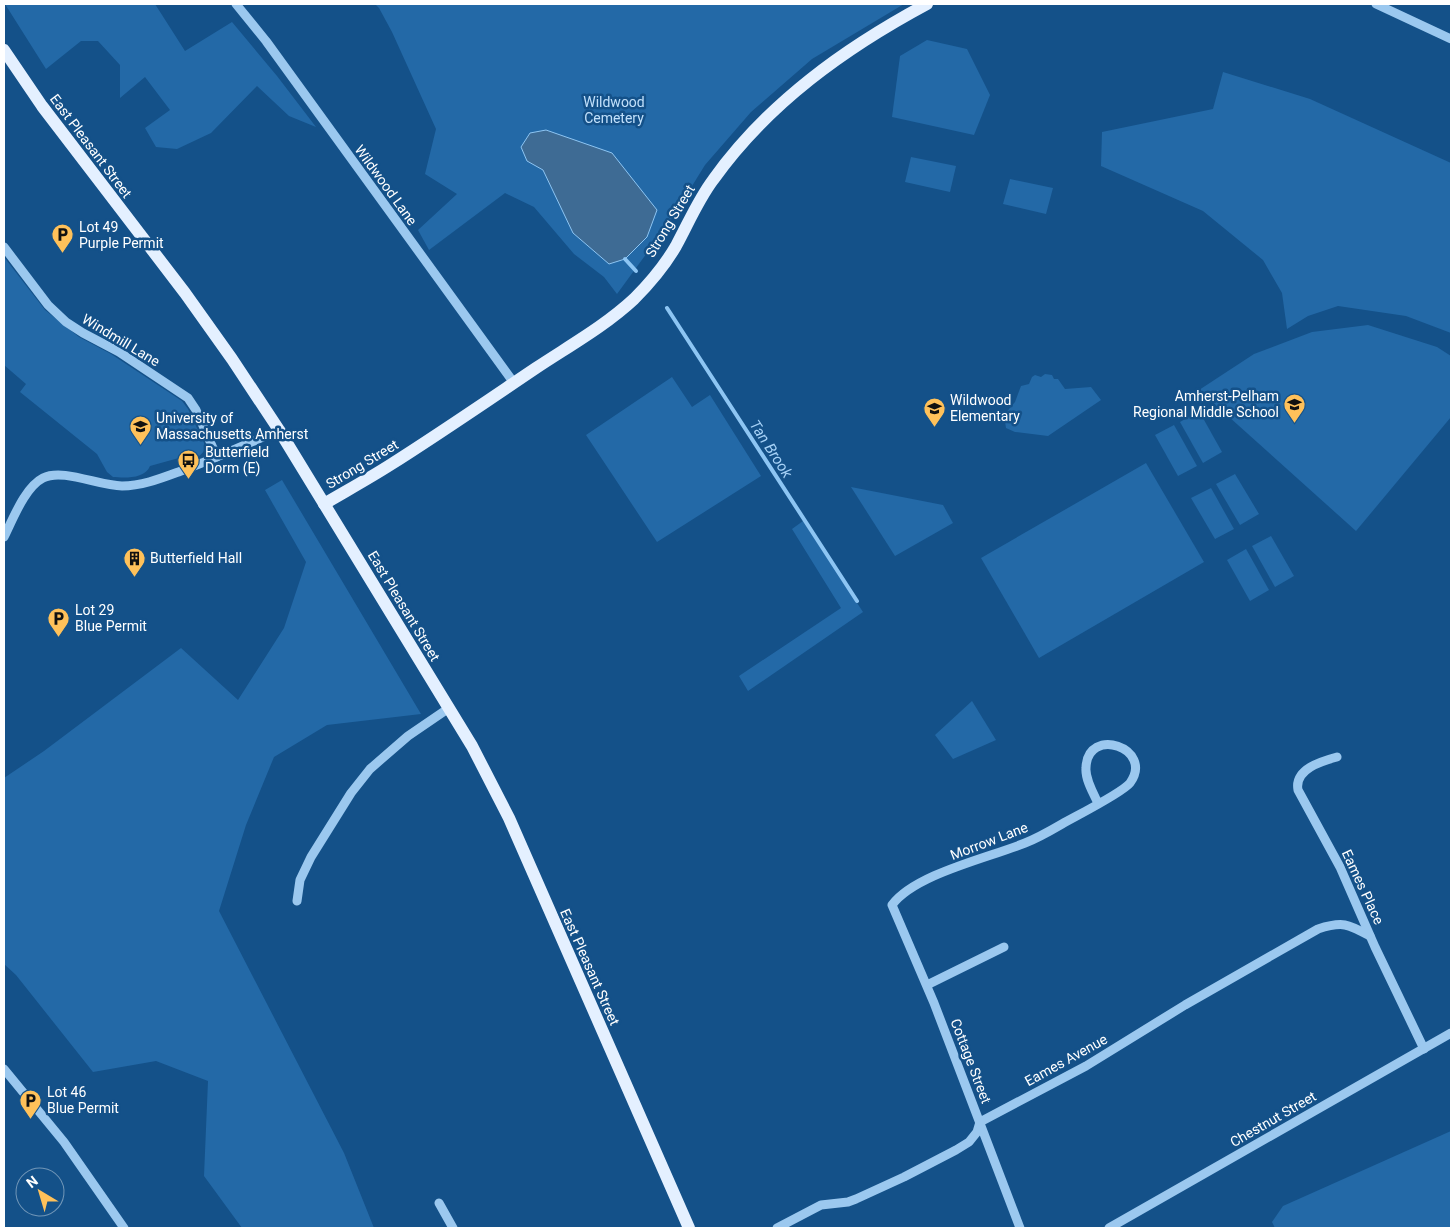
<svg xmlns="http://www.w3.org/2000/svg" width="1455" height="1232" font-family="Roboto,sans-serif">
<rect width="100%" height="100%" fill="#145189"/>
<g fill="#2369a7">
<path d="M5,4H155L185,51L232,22L277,76L316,127L289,116L257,86L211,133L177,149L156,147L145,128L170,110L145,77L120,98V65L98,41H81L46,69Z"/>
<path d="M375,4H904L812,59L751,112L705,165L671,220L617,294L604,277L574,254L534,207L505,193L429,250L418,230L457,194L425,174L436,129L392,32L379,8Z"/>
<path d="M927,40L967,49L990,95L974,135L892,117L900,56Z"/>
<path d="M1223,72L1310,99L1451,163V333L1406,316L1338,306L1308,316L1287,329L1282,293L1263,260L1203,211L1101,166L1102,132L1213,109Z"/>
<path d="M911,157L956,166L950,192L905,182Z"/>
<path d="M1010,179L1053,188L1046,214L1003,204Z"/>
<path d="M4,257L45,310L79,337L111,354L182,401L188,409L204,443C206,450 203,453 198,457L186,456L150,466C145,479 125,478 113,477L107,472L97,454L20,392L26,384L4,365Z"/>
<path d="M1368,325L1437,347L1451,356V417L1356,531L1199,390L1254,354L1312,332Z"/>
<path d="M1045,374L1052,375L1054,379H1058L1065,389L1091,387L1101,400L1048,436L1015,432L1006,428L1004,415L1015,402L1021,386L1029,384L1032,377L1035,375L1041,377Z"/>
<path d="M672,377L692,407L710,395L761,476L657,542L586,435Z"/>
<path d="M1199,411L1222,452L1203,463L1180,422Z"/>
<path d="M1174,425L1197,466L1178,476L1155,435Z"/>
<path d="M1146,463L1204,562L1039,658L981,558Z"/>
<path d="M1235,474L1259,514L1240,525L1216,484Z"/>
<path d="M282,480L421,714L327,725L274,757L246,825L219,911L344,1153L374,1228H242L204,1176L208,1081L156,1061L93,1072L16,975L4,964V778L44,751L181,648L238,700L284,628L306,562L265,490Z"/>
<path d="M851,487L943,505L953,523L895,556Z"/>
<path d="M1211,488L1234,529L1215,539L1191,498Z"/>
<path d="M803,521L863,612L748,691L739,676L841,608L792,529Z"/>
<path d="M1271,536L1294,576L1275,587L1252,546Z"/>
<path d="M1246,549L1269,590L1250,601L1227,560Z"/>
<path d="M972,701L996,740L953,759L935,735Z"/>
<path d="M1451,1131V1228H1275L1272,1222L1283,1206Z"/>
</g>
<path fill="#3e6b94" stroke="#8dc5f3" d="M546,130L612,153L657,210L647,237L625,259L609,264L573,233L543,170L527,161L521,147L530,133Z"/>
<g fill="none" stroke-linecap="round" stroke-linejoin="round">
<g stroke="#8dc5f3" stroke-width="4">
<path d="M625,259L636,271"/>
<path d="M667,308L857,601"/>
</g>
<g stroke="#9bc8ef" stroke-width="9">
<path d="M236,4L266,41L514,383"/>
<path d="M1376,4L1451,39"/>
<path d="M4,247L48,305L66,322L83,333L119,352L188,398L196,410L217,457"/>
<path d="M4,537C13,519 25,487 43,478C63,468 99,486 122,486C142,486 162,478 181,471C214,459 247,444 279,430"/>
<path d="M1337,757C1322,761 1294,769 1298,790L1340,867L1375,947L1424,1049"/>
<path d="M297,901L300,880L311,857L351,793L370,769L408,736L449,708"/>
<path d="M927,985L1004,947"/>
<path d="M4,1069L64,1142L124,1228"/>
<path d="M439,1203L453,1228"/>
<path d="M777,1228L821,1205L848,1202L856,1199L904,1177L956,1150L969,1142L977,1132L980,1122L1086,1066L1185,1005L1318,929C1343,921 1348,924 1370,936"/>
<path d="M1020,1228L934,1003L892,905C915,874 988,858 1025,843C1038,838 1050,831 1062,824C1076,816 1122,793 1130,783C1155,748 1087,725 1086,768C1085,779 1093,793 1098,803"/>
<path d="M1109,1228L1451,1033"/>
</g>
<g stroke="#e4f0ff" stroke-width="12">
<path d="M4,50L42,106L185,293L232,359L279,430L472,746L509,818L689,1228"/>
<path d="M324,504C346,491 368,479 390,465C439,434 487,401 536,368C569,346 605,326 634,299C650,283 665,265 676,246C688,224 698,200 713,180C768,103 845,48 927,4"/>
</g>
</g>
<defs>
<symbol id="parking-pin" viewBox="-11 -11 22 30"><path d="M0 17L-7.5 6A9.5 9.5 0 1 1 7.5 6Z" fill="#ffc15a" stroke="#145189"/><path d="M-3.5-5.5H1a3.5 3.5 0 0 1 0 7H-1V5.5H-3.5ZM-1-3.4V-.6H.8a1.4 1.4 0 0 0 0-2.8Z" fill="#111"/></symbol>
<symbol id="school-pin" viewBox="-11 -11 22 30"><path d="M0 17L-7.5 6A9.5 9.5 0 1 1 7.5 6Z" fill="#ffc15a" stroke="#145189"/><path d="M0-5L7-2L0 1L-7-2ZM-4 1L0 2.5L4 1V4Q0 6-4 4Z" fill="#111"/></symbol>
<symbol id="university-pin" viewBox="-11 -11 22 30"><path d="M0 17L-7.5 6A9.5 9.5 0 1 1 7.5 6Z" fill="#ffc15a" stroke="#145189"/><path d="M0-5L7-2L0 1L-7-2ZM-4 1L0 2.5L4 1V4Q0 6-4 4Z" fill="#111"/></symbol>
<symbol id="bus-pin" viewBox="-11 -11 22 30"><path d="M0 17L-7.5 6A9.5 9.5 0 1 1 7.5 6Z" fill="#ffc15a" stroke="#145189"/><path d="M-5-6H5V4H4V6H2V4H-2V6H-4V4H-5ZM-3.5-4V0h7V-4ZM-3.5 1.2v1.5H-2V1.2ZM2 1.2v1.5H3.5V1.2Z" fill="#111"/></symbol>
<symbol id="building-pin" viewBox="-11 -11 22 30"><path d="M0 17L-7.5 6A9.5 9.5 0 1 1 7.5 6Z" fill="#ffc15a" stroke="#145189"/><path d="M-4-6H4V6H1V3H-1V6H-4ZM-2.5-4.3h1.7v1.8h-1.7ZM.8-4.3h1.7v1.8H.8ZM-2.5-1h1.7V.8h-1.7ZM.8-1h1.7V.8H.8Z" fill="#111"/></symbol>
</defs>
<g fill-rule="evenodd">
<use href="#parking-pin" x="50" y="222" width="25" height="34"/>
<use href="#school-pin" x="1282" y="392" width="25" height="34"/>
<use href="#school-pin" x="922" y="396" width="25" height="34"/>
<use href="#university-pin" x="128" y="414" width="25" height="34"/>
<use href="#bus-pin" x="176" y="448" width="25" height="34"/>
<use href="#building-pin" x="122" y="546" width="25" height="34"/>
<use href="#parking-pin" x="46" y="606" width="25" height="34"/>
<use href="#parking-pin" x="18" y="1088" width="25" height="34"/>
</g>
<g text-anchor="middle" stroke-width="5" stroke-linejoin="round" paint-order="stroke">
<g font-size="14" fill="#c1e0fb" stroke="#145189">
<text x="614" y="107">Wildwood<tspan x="614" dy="16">Cemetery</tspan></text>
</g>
<g font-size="14" fill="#fff" stroke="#145189">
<text transform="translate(91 146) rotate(53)" y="5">East Pleasant Street</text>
<text transform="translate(386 185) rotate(54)" y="5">Wildwood Lane</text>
<text transform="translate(670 221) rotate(-59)" y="5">Strong Street</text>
<text transform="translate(121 340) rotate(31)" y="5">Windmill Lane</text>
<text transform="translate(362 464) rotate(-31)" y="5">Strong Street</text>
<text transform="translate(404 606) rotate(59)" y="5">East Pleasant Street</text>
<text transform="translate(989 841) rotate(-21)" y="5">Morrow Lane</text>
<text transform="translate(1363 887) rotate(65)" y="5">Eames Place</text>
<text transform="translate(590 967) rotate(66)" y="5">East Pleasant Street</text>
<text transform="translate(1066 1060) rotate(-29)" y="5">Eames Avenue</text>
<text transform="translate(971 1061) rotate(69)" y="5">Cottage Street</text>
<text transform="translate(1273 1119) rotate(-30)" y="5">Chestnut Street</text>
</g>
<g font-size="14" fill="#fff" stroke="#145189" text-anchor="start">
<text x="79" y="232">Lot 49<tspan x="79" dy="16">Purple Permit</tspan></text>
<text x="1279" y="401" text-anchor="end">Amherst-Pelham<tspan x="1279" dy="16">Regional Middle School</tspan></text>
<text x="950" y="405">Wildwood<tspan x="950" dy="16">Elementary</tspan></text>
<text x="156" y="423">University of<tspan x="156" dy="16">Massachusetts Amherst</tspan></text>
<text x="205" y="457">Butterfield<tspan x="205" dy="16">Dorm (E)</tspan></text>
<text x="150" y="563">Butterfield Hall</text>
<text x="75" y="615">Lot 29<tspan x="75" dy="16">Blue Permit</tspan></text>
<text x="47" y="1097">Lot 46<tspan x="47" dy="16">Blue Permit</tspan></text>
</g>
<g font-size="15" font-style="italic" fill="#a7d2f7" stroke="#145189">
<text transform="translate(771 449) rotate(57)" y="5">Tan Brook</text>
</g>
</g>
<rect width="1455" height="1232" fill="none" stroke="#ffffff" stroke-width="10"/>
<g transform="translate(40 1192) rotate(322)"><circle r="24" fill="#145189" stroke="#7297b8"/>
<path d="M0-4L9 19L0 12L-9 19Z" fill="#ffc15a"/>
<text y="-8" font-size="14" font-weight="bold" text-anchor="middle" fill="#ffffff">N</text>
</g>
</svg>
